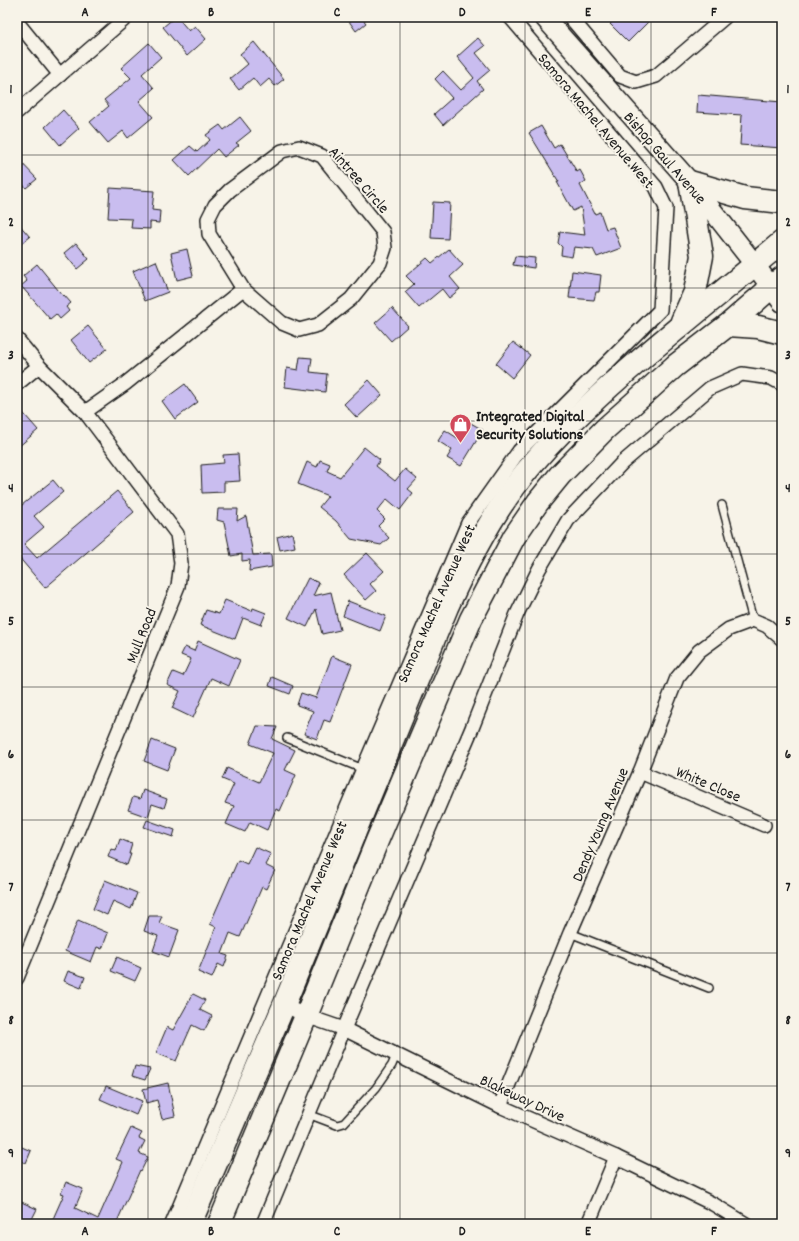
<svg xmlns="http://www.w3.org/2000/svg" width="799" height="1241" font-family="Dekko,sans-serif">
<rect width="100%" height="100%" fill="#f7f3e8"/>
<filter id="ink" filterUnits="userSpaceOnUse"><feTurbulence type="fractalNoise" baseFrequency=".025" numOctaves="2"/><feDisplacementMap in="SourceGraphic" scale="8" xChannelSelector="R" yChannelSelector="G"/><feConvolveMatrix kernelMatrix="1 2 1 2 8 2 1 2 1" color-interpolation-filters="sRGB"/></filter>
<g filter="url(#ink)">
<g fill="#c9bdef" stroke="#1c1c1c">
<path d="M175,17H177L189,31L195,26L206,39L187,56L163,27Z"/>
<path d="M346,17H361L366,23L356,31Z"/>
<path d="M617,17H653L628,42L610,24Z"/>
<path d="M478,38L485,46L476,53L490,70L477,81L483,89L443,125L434,114L452,98L435,79L443,71L461,90L474,78L457,57Z"/>
<path d="M254,42L284,79L275,86L269,79L260,87L253,78L239,90L230,79L248,64L240,54Z"/>
<path d="M149,43L161,57L142,74L154,88L139,101L153,117L128,138L123,131L108,143L90,122L109,106L104,100L131,78L121,68Z"/>
<path d="M698,95L782,102V148L740,145L742,115L697,112Z"/>
<path d="M63,110L79,128L60,145L45,127Z"/>
<path d="M240,117L251,131L236,143L239,145L224,157L217,149L189,176L174,160L190,146L197,152L210,140L206,135L220,125L224,130Z"/>
<path d="M541,126L554,148L560,144L577,172L580,170L586,181L580,185L595,214L600,212L606,229L613,227L621,248L597,257L593,249L574,247L572,257L561,255L562,247L558,243L560,232L585,235L581,207L573,211L557,182H559L529,133Z"/>
<path d="M17,158L37,179L26,188L17,178Z"/>
<path d="M110,188L154,191L152,210L160,211L159,223L150,222V229L131,228L132,219L108,218Z"/>
<path d="M433,202L450,203L448,239L431,238Z"/>
<path d="M17,222L30,237L17,247Z"/>
<path d="M76,243L89,259L77,269L64,253Z"/>
<path d="M187,249L193,276L177,280L171,253Z"/>
<path d="M449,249L463,265L450,277L460,289L449,298L442,289L419,308L405,292L414,284L406,276L427,258L432,263Z"/>
<path d="M515,256L535,258L534,268L513,265Z"/>
<path d="M156,261L168,292L145,301L133,271Z"/>
<path d="M37,264L63,296L64,295L71,303L66,307L69,311L60,319L56,314L50,319L21,286L27,281L23,276Z"/>
<path d="M572,271L601,275L599,292H596L594,300L569,298Z"/>
<path d="M392,308L408,326L391,341L375,323Z"/>
<path d="M88,326L107,349L89,363L71,340Z"/>
<path d="M513,342L530,355L512,378L496,364Z"/>
<path d="M300,357L312,358L310,372L327,374L325,392L285,387L287,368L298,370Z"/>
<path d="M369,380L382,395L357,418L344,404Z"/>
<path d="M185,384L198,402L175,419L162,401Z"/>
<path d="M17,406L38,430L17,448Z"/>
<path d="M469,422L483,430L461,466L447,458L452,450L438,441L445,430L459,439Z"/>
<path d="M364,447L380,460L376,466L395,481L405,469L417,479L408,489L413,493L400,510L387,499L377,511L385,519L378,526L389,538L381,545L351,539L336,521L319,507L328,496L298,484L307,462L317,467L320,460L330,464L327,471L340,477Z"/>
<path d="M238,454L240,481L224,482V492L202,493L201,465L224,463L223,455Z"/>
<path d="M53,480L63,492L34,516L44,527L24,544L37,558L117,491L134,512L45,588L17,555V509Z"/>
<path d="M218,509H238L237,521L246,516L253,555L271,554L272,567L249,571L250,560L242,561V554L231,556L224,522L217,520Z"/>
<path d="M292,533L295,547L280,550L277,537Z"/>
<path d="M367,553L384,571L370,584L376,591L366,600L344,575Z"/>
<path d="M308,578L319,583L313,596L331,592L340,630L322,634L316,609L307,627L288,618Z"/>
<path d="M225,600L252,611L253,608L266,613L261,625L243,618L235,639L200,625L206,610L219,614Z"/>
<path d="M348,601L386,616L380,631L343,616Z"/>
<path d="M198,641L240,660L229,686L211,678L193,718L172,708L180,691L167,685L173,672L183,676L191,659L181,655L185,647L194,651Z"/>
<path d="M332,656L352,664L330,722L324,720L317,739L304,734L313,711L297,705L301,693L316,698Z"/>
<path d="M272,677L293,686L290,694L269,686Z"/>
<path d="M257,726L277,727L272,739L295,750L285,770L296,775L280,811L276,809L267,830L250,822L245,832L226,824L234,806L225,803L234,784L222,779L227,768L259,782L273,753L250,744Z"/>
<path d="M152,740L175,749L167,770L144,761Z"/>
<path d="M143,790L167,799L164,808L152,804L148,817L128,810L133,797L140,799Z"/>
<path d="M147,820L175,830L173,837L144,827Z"/>
<path d="M120,839L132,844L129,854H131L127,865L108,857L111,849L116,851Z"/>
<path d="M255,847L271,854L265,865L275,870L266,889L262,887L240,937L230,933L222,954L228,956L224,967L218,964L212,978L198,972L216,927L210,924L238,860L247,864Z"/>
<path d="M105,880L137,893L131,909L113,901L107,915L93,909Z"/>
<path d="M149,916H162L159,923L179,930L169,957L153,951L158,936L144,931Z"/>
<path d="M78,920L108,933L102,949L97,947L91,962L65,951Z"/>
<path d="M117,957L141,968L135,981L111,971Z"/>
<path d="M68,971L85,977L81,988L64,981Z"/>
<path d="M193,994L205,1000L200,1010L212,1016L204,1031L192,1025L176,1061L156,1053L167,1027L173,1030Z"/>
<path d="M135,1066L150,1069L145,1080L132,1076Z"/>
<path d="M168,1083L175,1116L162,1119L157,1100L146,1103L143,1089Z"/>
<path d="M106,1086L142,1101L136,1115L100,1099Z"/>
<path d="M131,1128L142,1133L139,1138L145,1141L139,1153L148,1157L141,1171L140,1170L116,1224H59L52,1221L64,1194L61,1193L66,1182L83,1189L75,1208L98,1219L123,1162L116,1159Z"/>
<path d="M17,1145L31,1151L26,1163L17,1160Z"/>
<path d="M17,1200L37,1209L30,1223L17,1217Z"/>
</g>
<g fill="none" stroke-linecap="round" stroke-linejoin="round">
<defs>
<g id="service">
<path d="M722,505L753,620"/>
<path d="M287,738L363,769"/>
<path d="M570,933L709,988"/>
<path d="M308,1114L337,1125L344,1123L376,1088L392,1065L396,1055"/>
</g>
<g id="minor">
<path d="M570,17L620,76L636,82L656,76L725,17"/>
<path d="M17,22L60,75"/>
<path d="M17,112L127,17"/>
<path d="M299,147L322,156L383,232L385,248L380,263L351,299L318,325L299,330L282,323L243,289L209,234L208,219L215,205L230,190L282,151Z"/>
<path d="M17,339L39,366L85,412L177,534L181,563L178,586L17,978"/>
<path d="M17,384L39,366"/>
<path d="M85,412L125,384L243,289"/>
<path d="M640,772L764,825"/>
<path d="M284,1005L306,1016L344,1029L500,1106L616,1157L713,1204L746,1224"/>
<path d="M500,1106L570,933L640,772L677,678L699,651L729,629L753,620L767,626L782,639"/>
<path d="M172,1224L363,769L468,523L519,451L660,310L666,208L656,187L510,17"/>
<path d="M263,1224L344,1029L472,728L517,614L539,569L568,520L622,463L710,388L742,374L771,378L782,384"/>
<path d="M588,1224L616,1157"/>
</g>
<path id="secondary" d="M544,17L690,182L755,265L782,302"/>
<g id="trunk">
<path d="M682,321L695,292L702,256L690,182L745,198L782,202"/>
<path d="M728,325L758,327L782,333"/>
<path d="M190,1224L284,1005L447,607C466,565 487,523 515,486C542,449 576,417 610,386C666,336 725,290 782,242"/>
<path d="M219,1224L306,1016L377,841L471,619L514,537L538,502L560,475L605,429L675,366L728,325L782,278"/>
</g>
</defs>
<use href="#service" stroke="#1c1c1c" stroke-width="10"/>
<use href="#minor" stroke="#1c1c1c" stroke-width="16"/>
<use href="#secondary" stroke="#1c1c1c" stroke-width="22"/>
<use href="#trunk" stroke="#1c1c1c" stroke-width="25"/>
<use href="#service" stroke="#f7f3e8" stroke-width="7"/>
<use href="#minor" stroke="#f7f3e8" stroke-width="13"/>
<use href="#secondary" stroke="#f7f3e8" stroke-width="19"/>
<use href="#trunk" stroke="#f7f3e8" stroke-width="22"/>
</g>
</g>
<path fill="none" stroke="#1c1c1c" stroke-width="1" stroke-opacity="0.55" d="M148,17V1224M274,17V1224M400,17V1224M525,17V1224M651,17V1224M17,155H782M17,288H782M17,421H782M17,554H782M17,687H782M17,820H782M17,953H782M17,1086H782"/>
<defs>
<symbol id="shop-pin" viewBox="-11 -11 22 30"><path d="M0 17L-7.5 6A9.5 9.5 0 1 1 7.5 6Z" fill="#d1495b" stroke="#f7f3e8"/><path d="M-5-2.5h2.3a2.7 3.5 0 0 1 5.4 0H5L5.5 6h-11ZM-1.5-2.5h3a1.5 2.3 0 0 0-3 0Z" fill="#fff"/></symbol>
</defs>
<g fill-rule="evenodd">
<use href="#shop-pin" x="448" y="412" width="25" height="34"/>
</g>
<g text-anchor="middle" stroke-width="4" stroke-linejoin="round" paint-order="stroke">
<g font-size="16" fill="#1c1c1c" stroke="#f7f3e8">
<text transform="translate(597 120) rotate(50)" y="6">Samora Machel Avenue West</text>
<text transform="translate(666 157) rotate(49)" y="6">Bishop Gaul Avenue</text>
<text transform="translate(360 179) rotate(49)" y="6">Aintree Circle</text>
<text transform="translate(435 603) rotate(-66)" y="6">Samora Machel Avenue West</text>
<text transform="translate(140 635) rotate(-68)" y="6">Mull Road</text>
<text transform="translate(709 783) rotate(23)" y="6">White Close</text>
<text transform="translate(599 824) rotate(-67)" y="6">Dendy Young Avenue</text>
<text transform="translate(308 900) rotate(-67)" y="6">Samora Machel Avenue West</text>
<text transform="translate(523 1097) rotate(25)" y="6">Blakeway Drive</text>
</g>
<g font-size="16" font-weight="bold" fill="#1c1c1c" stroke="#f7f3e8" text-anchor="start">
<text x="476" y="421">Integrated Digital<tspan x="476" dy="18">Security Solutions</tspan></text>
</g>
</g>
<rect width="799" height="1241" fill="none" stroke="#f7f3e8" stroke-width="44"/>
<rect x="22" y="22" width="755" height="1197" fill="none" stroke="#1c1c1c" stroke-width="1.5"/>
<g font-size="13" text-anchor="middle" font-weight="bold" fill="#1c1c1c">
<text x="85" y="16">A</text>
<text x="211" y="16">B</text>
<text x="337" y="16">C</text>
<text x="462" y="16">D</text>
<text x="588" y="16">E</text>
<text x="714" y="16">F</text>
<text x="11" y="93">1</text>
<text x="788" y="93">1</text>
<text x="11" y="226">2</text>
<text x="788" y="226">2</text>
<text x="11" y="359">3</text>
<text x="788" y="359">3</text>
<text x="11" y="492">4</text>
<text x="788" y="492">4</text>
<text x="11" y="625">5</text>
<text x="788" y="625">5</text>
<text x="11" y="758">6</text>
<text x="788" y="758">6</text>
<text x="11" y="891">7</text>
<text x="788" y="891">7</text>
<text x="11" y="1024">8</text>
<text x="788" y="1024">8</text>
<text x="11" y="1157">9</text>
<text x="788" y="1157">9</text>
<text x="85" y="1235">A</text>
<text x="211" y="1235">B</text>
<text x="337" y="1235">C</text>
<text x="462" y="1235">D</text>
<text x="588" y="1235">E</text>
<text x="714" y="1235">F</text>
</g>
</svg>
